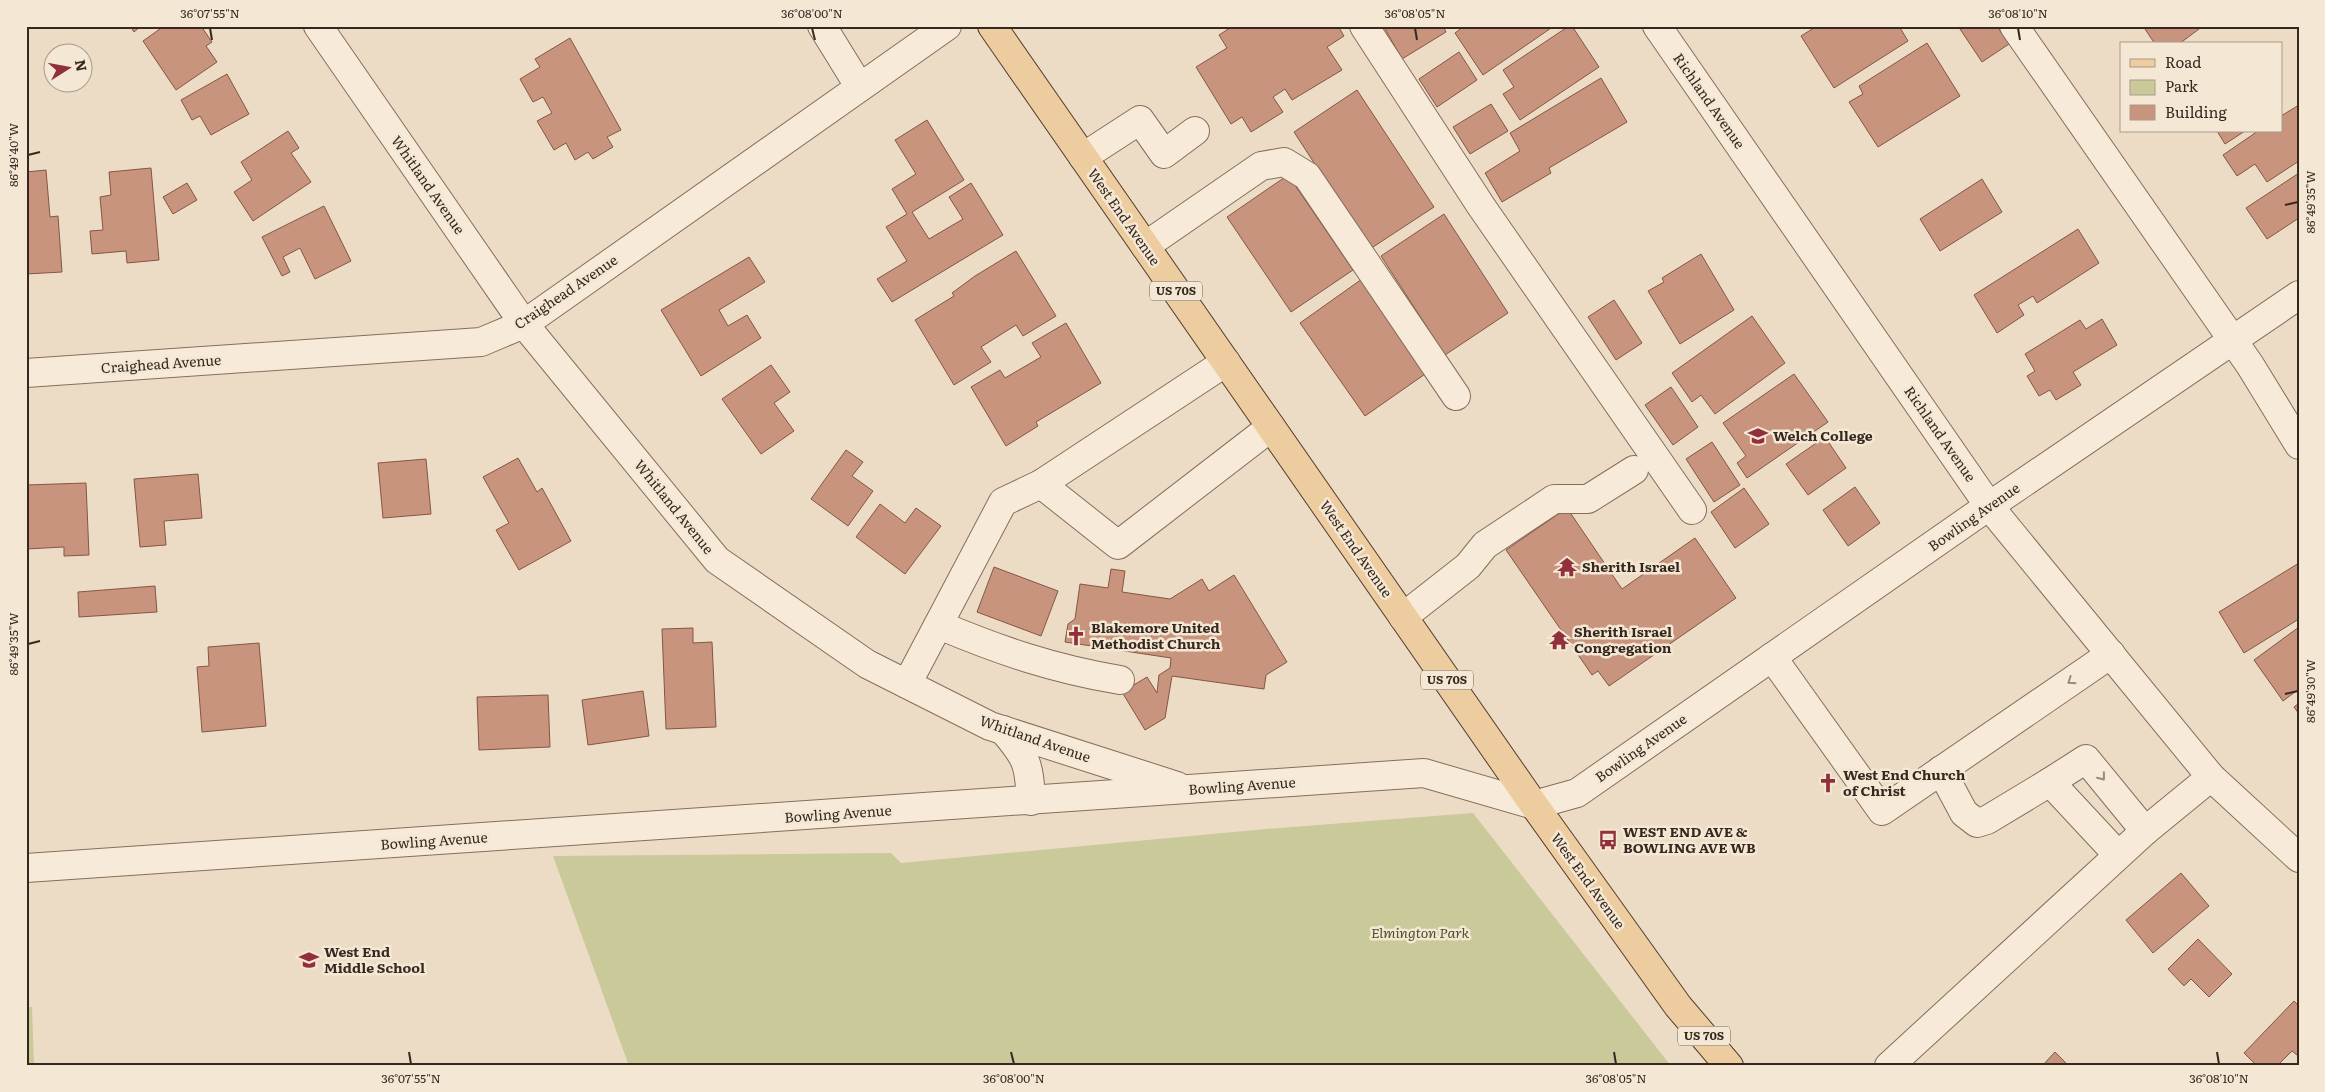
<svg xmlns="http://www.w3.org/2000/svg" width="2325" height="1092" font-family="Literata,serif">
<rect width="100%" height="100%" fill="#ecdcc5"/>
<g fill="#c9c99a">
<path d="M1473,813L1671,1066H629L553,856L891,853L901,863L1266,829Z"/>
<path d="M26,1007H32L34,1066H26Z"/>
</g>
<g fill="#c8947d" stroke="#845643">
<path d="M130,26H141L134,32Z"/>
<path d="M164,26H201L212,42L206,46L217,62L176,90L143,41Z"/>
<path d="M1233,26H1338L1344,36L1327,47L1342,70L1292,100L1285,89L1273,97L1283,112L1251,132L1242,117L1231,124L1196,67L1227,48L1219,35Z"/>
<path d="M1389,26H1443L1446,32L1402,59L1385,29Z"/>
<path d="M1464,26H1554L1483,75L1455,33Z"/>
<path d="M1569,26H1572L1599,67L1520,120L1503,94L1514,87L1503,70Z"/>
<path d="M1817,26H1899L1908,41L1834,88L1801,36Z"/>
<path d="M1958,26H1997L2009,44L1982,62Z"/>
<path d="M2143,26H2203L2179,44H2155Z"/>
<path d="M570,38L621,130L607,137L613,147L593,159L588,152L575,160L566,143L554,150L537,121L552,113L543,97L533,102L520,79L540,67L535,59Z"/>
<path d="M1927,43L1960,96L1878,147L1849,102L1863,94L1859,86Z"/>
<path d="M1459,52L1477,80L1437,107L1419,79Z"/>
<path d="M227,74L249,114L211,135L200,116L192,120L181,100Z"/>
<path d="M1601,78L1627,122L1549,168L1551,173L1502,202L1485,173L1520,151L1510,133Z"/>
<path d="M1357,90L1434,207L1370,249L1294,132Z"/>
<path d="M1491,104L1508,131L1470,154L1453,127Z"/>
<path d="M2299,105V161L2267,182L2255,164L2237,176L2223,155L2258,131H2281V116Z"/>
<path d="M927,120L964,180L912,212L929,239L963,219L949,197L971,183L1003,235L892,302L877,279L907,261L886,227L907,214L892,189L916,174L895,140Z"/>
<path d="M288,131L299,148L291,153L311,182L253,221L234,192L252,180L241,162Z"/>
<path d="M2217,131H2245L2225,144Z"/>
<path d="M151,168L159,260L127,263L126,251L92,254L90,231L103,230L100,197L111,195L109,172Z"/>
<path d="M46,170L50,217L58,216L62,272L26,274V172Z"/>
<path d="M2299,173V218L2267,239L2246,208Z"/>
<path d="M1288,175L1353,270L1291,312L1227,217Z"/>
<path d="M1982,179L2002,212L1940,251L1920,219Z"/>
<path d="M187,183L197,200L173,214L163,197Z"/>
<path d="M324,206L351,261L315,279L300,248L283,257L290,272L282,276L262,237Z"/>
<path d="M1444,214L1508,313L1445,355L1381,256Z"/>
<path d="M2078,229L2099,263L2037,303L2033,296L2018,305L2024,315L1997,333L1974,295Z"/>
<path d="M1016,251L1056,316L1023,336L1016,325L981,347L991,362L954,385L915,320L954,296L952,293L975,276Z"/>
<path d="M1701,254L1734,310L1680,344L1648,291L1664,282L1662,278Z"/>
<path d="M749,257L765,282L719,310L728,326L747,315L761,338L701,376L661,310Z"/>
<path d="M1362,279L1428,372L1365,416L1300,323Z"/>
<path d="M1614,300L1642,343L1616,360L1588,317Z"/>
<path d="M1752,316L1785,363L1715,414L1701,395L1692,402L1672,373Z"/>
<path d="M2102,319L2117,345L2073,372L2081,385L2056,400L2050,390L2039,396L2027,376L2035,371L2025,354L2080,320L2086,329Z"/>
<path d="M1066,323L1101,383L1036,422L1038,426L1006,446L971,387L1000,370L1005,378L1041,357L1032,343Z"/>
<path d="M771,365L790,392L774,403L794,431L761,454L722,399Z"/>
<path d="M1794,374L1828,422L1747,478L1737,463L1746,456L1723,423Z"/>
<path d="M1671,387L1698,427L1673,445L1645,405Z"/>
<path d="M1825,437L1846,468L1808,495L1786,464Z"/>
<path d="M1712,442L1740,485L1714,502L1686,459Z"/>
<path d="M846,450L863,462L852,476L873,491L848,526L811,499Z"/>
<path d="M518,458L537,492L542,488L571,541L519,570L496,530L509,523L483,477Z"/>
<path d="M426,459L431,514L383,518L378,463Z"/>
<path d="M198,474L202,518L164,521L166,545L140,547L134,479Z"/>
<path d="M86,483L89,555L64,556V547L26,549V485Z"/>
<path d="M1855,487L1880,523L1848,546L1823,510Z"/>
<path d="M1744,488L1769,524L1735,548L1711,512Z"/>
<path d="M880,504L905,523L916,508L941,526L905,574L856,537Z"/>
<path d="M1567,508L1622,589L1695,538L1736,598L1609,686L1598,671L1592,675L1506,550Z"/>
<path d="M2299,563V619L2244,653L2219,612Z"/>
<path d="M994,567L1058,591L1041,636L977,612Z"/>
<path d="M1111,569L1125,571L1122,592L1170,599L1202,579L1209,591L1234,575L1287,662L1266,675L1264,689L1172,676L1165,718L1145,730L1122,692L1147,677L1157,693L1159,675L1170,668L1171,658L1065,642L1068,624L1075,619L1080,584L1108,588Z"/>
<path d="M155,586L157,612L79,617L78,592Z"/>
<path d="M2299,627V689L2283,701L2254,660Z"/>
<path d="M693,628V643L712,642L716,727L666,729L662,629Z"/>
<path d="M259,643L266,726L202,732L197,667L209,666L208,647Z"/>
<path d="M643,691L649,736L588,745L582,700Z"/>
<path d="M548,695L550,747L479,750L477,697Z"/>
<path d="M2299,703V714L2294,707Z"/>
<path d="M2181,873L2209,906L2153,953L2126,920Z"/>
<path d="M2198,939L2232,974L2209,997L2191,979L2184,986L2168,969Z"/>
<path d="M2294,1001L2299,1006V1054L2297,1055L2292,1051L2277,1066H2257L2244,1053Z"/>
<path d="M2055,1052L2069,1066H2042Z"/>
</g>
<g fill="none" stroke-linecap="round" stroke-linejoin="round">
<defs>
<g id="minor">
<path d="M318,26L524,324L717,560L867,664L990,726L1177,786"/>
<path d="M822,26L859,86"/>
<path d="M1364,26L1481,206L1692,510"/>
<path d="M1657,26L1989,506L2211,777L2299,858"/>
<path d="M2014,26L2250,365L2299,445"/>
<path d="M1083,157L1140,120L1164,154L1195,131"/>
<path d="M1145,246L1261,166L1284,162L1307,176L1456,396"/>
<path d="M26,373L481,342L524,324L947,26"/>
<path d="M1041,484L1118,545L1271,427"/>
<path d="M1403,617L1468,566L1485,545L1554,499H1588L1634,470"/>
<path d="M939,625C1001,651 1054,669 1120,680"/>
<path d="M1772,657L1882,811L2111,654"/>
<path d="M907,684L1003,502L1041,484L1226,362"/>
<path d="M1003,730C1027,758 1029,763 1031,801"/>
<path d="M1941,770L1964,813L1977,823L1987,820L2050,782L2118,855"/>
<path d="M2050,782L2086,759L2145,831"/>
<path d="M26,868L1424,773L1534,805L1577,793L1973,517L2299,295"/>
<path d="M1889,1066L2145,831L2211,777"/>
</g>
<path id="major" d="M992,26L1534,805L1678,1006L1729,1066"/>
</defs>
<use href="#minor" stroke="#866e5c" stroke-width="30"/>
<use href="#major" stroke="#543d30" stroke-width="30"/>
<use href="#minor" stroke="#f7ead8" stroke-width="28"/>
<use href="#major" stroke="#edcc9f" stroke-width="28"/>
</g>
<defs><path id="oneway-chevron" d="M-2-3.5L2.5 0L-2 3.5" fill="none" stroke-width="1.6" stroke-linecap="round" stroke-linejoin="round" transform="scale(1.25)"/></defs>
<g stroke="#97897c">
<use href="#oneway-chevron" transform="translate(2071 681) rotate(146)"/>
<use href="#oneway-chevron" transform="translate(2102 777) rotate(52)"/>
</g>
<path fill="none" stroke="#37281f" stroke-width="2" d="M210,28L212,40M812,28L815,40M1415,28L1417,40M2018,28L2020,40M28,155L40,152M2285,205L2298,202M28,644L40,641M2285,694L2298,691M409,1052L411,1064M1011,1052L1014,1064M1614,1052L1616,1064M2217,1052L2219,1064"/>
<defs>
<symbol id="school-bare" viewBox="-9 -9 18 18"><path d="M0-5L7-2L0 1L-7-2ZM-4 1L0 2.5L4 1V4Q0 6-4 4Z" fill="#91303b" stroke="#f4e7d4" stroke-width="2.5" paint-order="stroke"/></symbol>
<symbol id="temple-bare" viewBox="-9 -9 18 18"><path d="M0-6L5-2H3V0L6.5 2.5H4V6H1.5V3h-3V6H-4V2.5H-6.5L-3 0V-2H-5Z" fill="#91303b" stroke="#f4e7d4" stroke-width="2.5" paint-order="stroke"/></symbol>
<symbol id="church-bare" viewBox="-9 -9 18 18"><path d="M-1.2-6h2.4v3.5h3.3v2.4h-3.3V6h-2.4V-.1h-3.3v-2.4h3.3Z" fill="#91303b" stroke="#f4e7d4" stroke-width="2.5" paint-order="stroke"/></symbol>
<symbol id="bus-bare" viewBox="-9 -9 18 18"><path d="M-5-6H5V4H4V6H2V4H-2V6H-4V4H-5ZM-3.5-4V0h7V-4ZM-3.5 1.2v1.5H-2V1.2ZM2 1.2v1.5H3.5V1.2Z" fill="#91303b" stroke="#f4e7d4" stroke-width="2.5" paint-order="stroke"/></symbol>
</defs>
<g fill-rule="evenodd">
<use href="#school-bare" x="1744" y="422" width="28" height="28"/>
<use href="#temple-bare" x="1553" y="553" width="28" height="28"/>
<use href="#church-bare" x="1062" y="622" width="28" height="28"/>
<use href="#temple-bare" x="1545" y="626" width="28" height="28"/>
<use href="#church-bare" x="1814" y="769" width="28" height="28"/>
<use href="#bus-bare" x="1594" y="826" width="28" height="28"/>
<use href="#school-bare" x="295" y="946" width="28" height="28"/>
</g>
<g text-anchor="middle" stroke-width="5" stroke-linejoin="round" paint-order="stroke">
<g fill="#f4e7d4" stroke="#706155" stroke-width="1">
<rect x="1150" y="281.5" width="52" height="19" rx="4"/>
<rect x="1421" y="670.5" width="52" height="19" rx="4"/>
<rect x="1678" y="1026.5" width="52" height="19" rx="4"/>
</g>
<g font-size="12" font-weight="bold" fill="#37281f">
<text x="1176" y="295">US 70S</text>
<text x="1447" y="684">US 70S</text>
<text x="1704" y="1040">US 70S</text>
</g>
<g font-size="14" fill="#37281f" stroke="#f4e7d4">
<text transform="translate(1709 101) rotate(55)" y="5">Richland Avenue</text>
<text transform="translate(428 185) rotate(55)" y="5">Whitland Avenue</text>
<text transform="translate(1124 217) rotate(55)" y="5">West End Avenue</text>
<text transform="translate(566 292) rotate(-34)" y="5">Craighead Avenue</text>
<text transform="translate(161 364) rotate(-4)" y="5">Craighead Avenue</text>
<text transform="translate(1940 434) rotate(55)" y="5">Richland Avenue</text>
<text transform="translate(674 507) rotate(51)" y="5">Whitland Avenue</text>
<text transform="translate(1974 517) rotate(-35)" y="5">Bowling Avenue</text>
<text transform="translate(1356 549) rotate(55)" y="5">West End Avenue</text>
<text transform="translate(1035 739) rotate(19)" y="5">Whitland Avenue</text>
<text transform="translate(1641 748) rotate(-35)" y="5">Bowling Avenue</text>
<text transform="translate(1242 786) rotate(-4)" y="5">Bowling Avenue</text>
<text transform="translate(838 814) rotate(-4)" y="5">Bowling Avenue</text>
<text transform="translate(434 841) rotate(-4)" y="5">Bowling Avenue</text>
<text transform="translate(1588 881) rotate(54)" y="5">West End Avenue</text>
</g>
<g font-size="14" font-weight="bold" fill="#37281f" stroke="#f4e7d4" text-anchor="start">
<text x="1773" y="441">Welch College</text>
<text x="1582" y="572">Sherith Israel</text>
<text x="1091" y="633">Blakemore United<tspan x="1091" dy="16">Methodist Church</tspan></text>
<text x="1574" y="637">Sherith Israel<tspan x="1574" dy="16">Congregation</tspan></text>
<text x="1843" y="780">West End Church<tspan x="1843" dy="16">of Christ</tspan></text>
<text x="1623" y="837">WEST END AVE &amp;<tspan x="1623" dy="16">BOWLING AVE WB</tspan></text>
<text x="324" y="957">West End<tspan x="324" dy="16">Middle School</tspan></text>
</g>
<g font-size="14" font-style="italic" fill="#4c5227" stroke="#f4e7d4">
<text x="1420" y="938">Elmington Park</text>
</g>
</g>
<rect width="2325" height="1092" fill="none" stroke="#f4e7d4" stroke-width="55"/>
<rect x="2120" y="42" width="162" height="90" fill="#f4e7d4" stroke="#a89b8c"/>
<rect x="2130" y="59" width="25" height="8" fill="#edcc9f" stroke="#a89b8c"/>
<text x="2165" y="68" font-size="15" fill="#37281f">Road</text>
<rect x="2130" y="80" width="25" height="15" fill="#c9c99a" stroke="#a89b8c"/>
<text x="2165" y="92" font-size="15" fill="#37281f">Park</text>
<rect x="2130" y="105" width="25" height="15" fill="#c8947d" stroke="#a89b8c"/>
<text x="2165" y="118" font-size="15" fill="#37281f">Building</text>
<g transform="translate(68 68) rotate(79)"><circle r="24" fill="#f4e7d4" stroke="#a89b8c"/>
<path d="M0-4L9 19L0 12L-9 19Z" fill="#91303b"/>
<text y="-8" font-size="14" font-weight="bold" text-anchor="middle" fill="#37281f">N</text>
</g>
<rect x="28" y="28" width="2270" height="1036" fill="none" stroke="#37281f" stroke-width="2"/>
<g font-size="12" text-anchor="middle" fill="#37281f">
<text x="210" y="18">36°07'55"N</text>
<text x="812" y="18">36°08'00"N</text>
<text x="1415" y="18">36°08'05"N</text>
<text x="2018" y="18">36°08'10"N</text>
<text transform="translate(14 155) rotate(-90)" y="4">86°49'40"W</text>
<text transform="translate(2311 202) rotate(-90)" y="4">86°49'35"W</text>
<text transform="translate(14 644) rotate(-90)" y="4">86°49'35"W</text>
<text transform="translate(2311 691) rotate(-90)" y="4">86°49'30"W</text>
<text x="411" y="1083">36°07'55"N</text>
<text x="1014" y="1083">36°08'00"N</text>
<text x="1616" y="1083">36°08'05"N</text>
<text x="2219" y="1083">36°08'10"N</text>
</g>
</svg>
